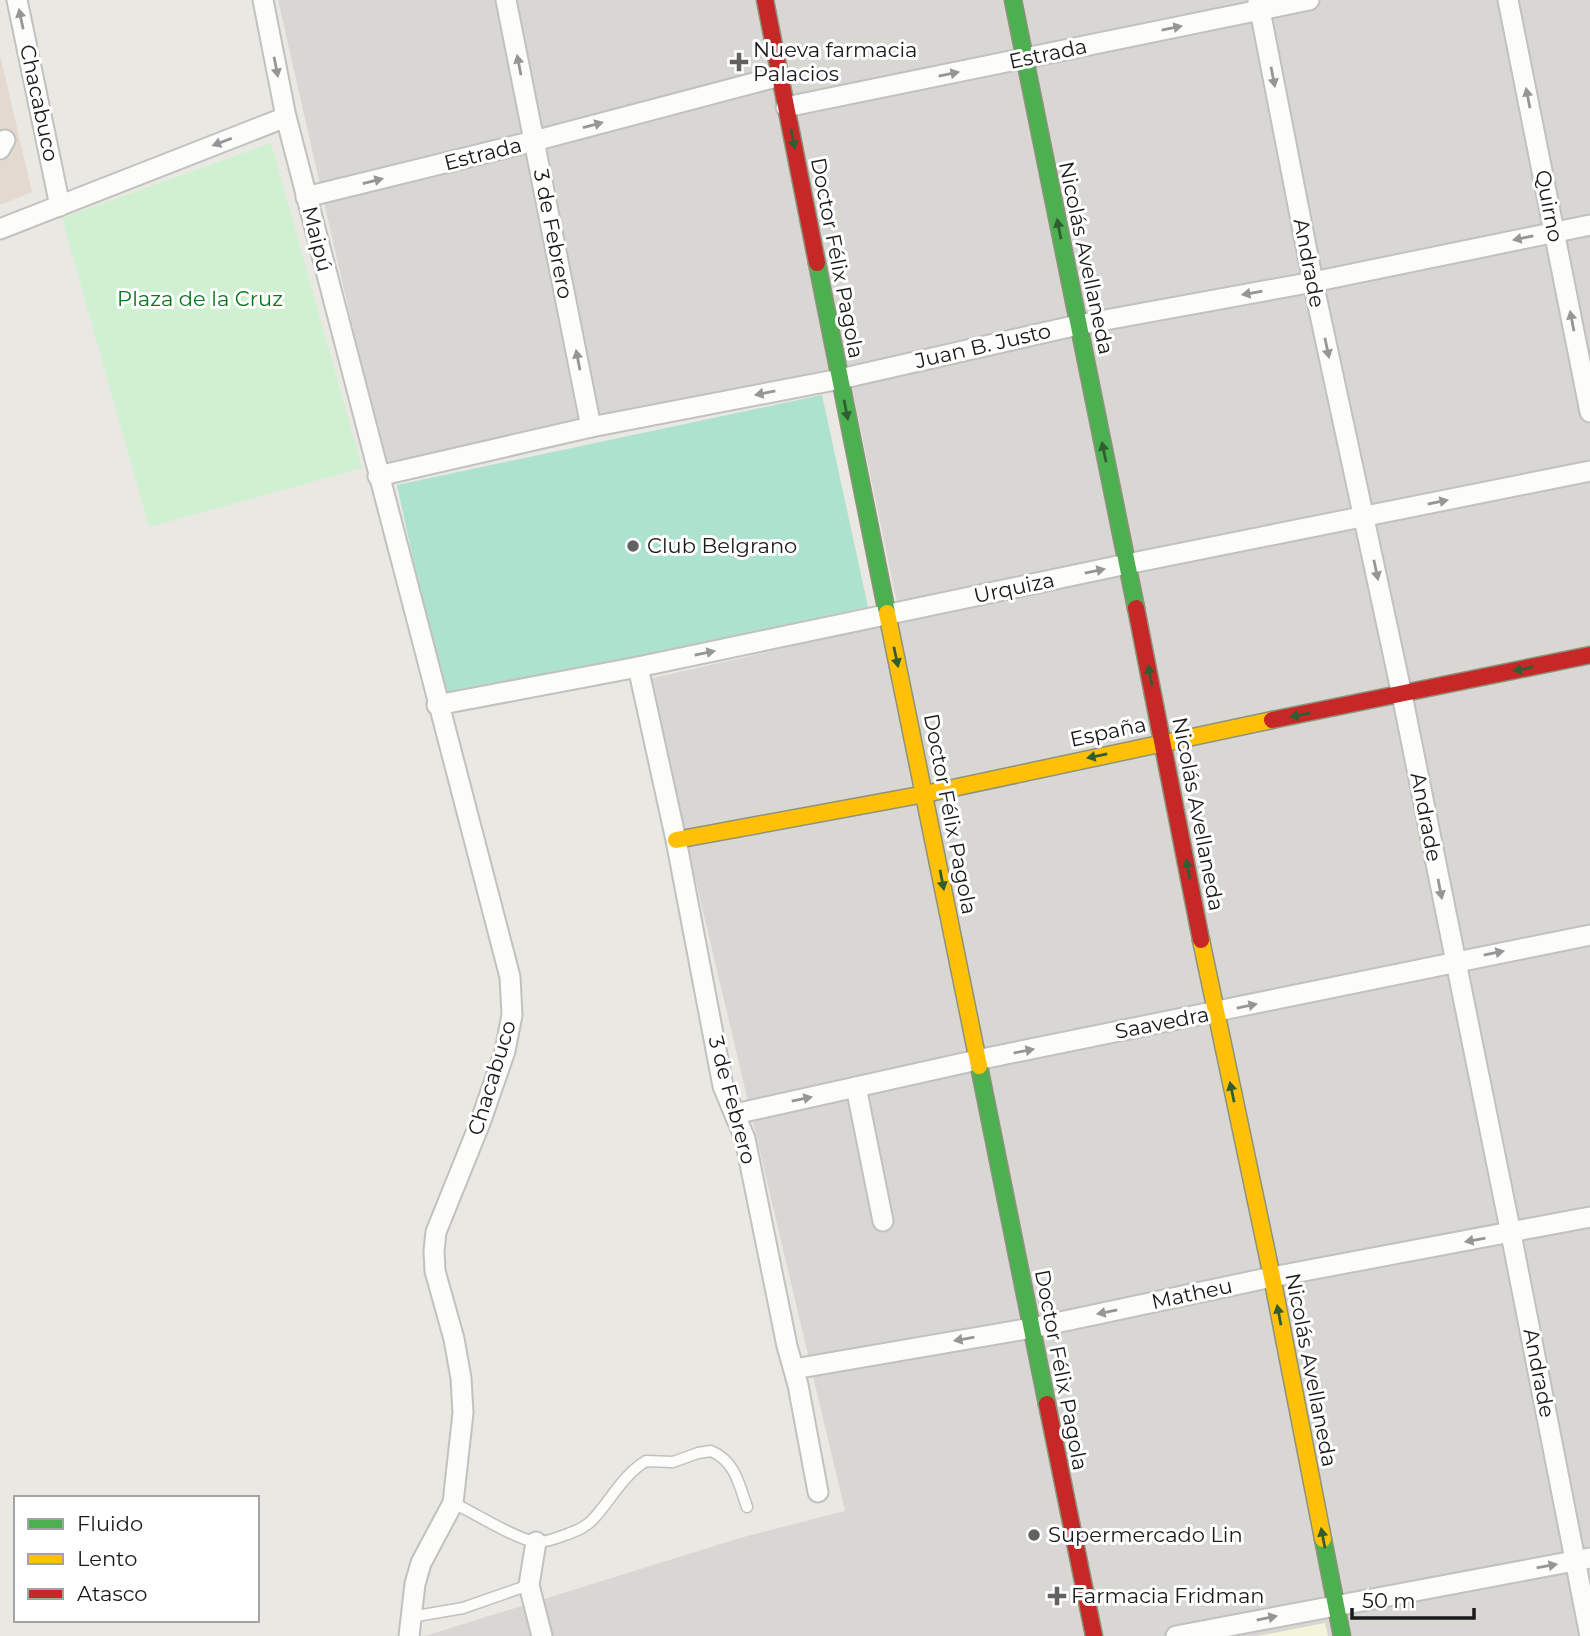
<svg xmlns="http://www.w3.org/2000/svg" width="1590" height="1636" font-family="Montserrat,sans-serif">
<rect width="100%" height="100%" fill="#e9e8e2"/>
<path fill="#d8d7d4" d="M278,0H1590V1636H425L740,1538L845,1511L648,679L901,622L848,369L384,465Z"/>
<path fill="#f3f5db" d="M1325,1623L1328,1636H1258Z"/>
<path fill="#e4d9d1" d="M0,55L32,192L0,205Z"/>
<path fill="#cff1d2" d="M271,143L362,468L149,527L62,218Z"/>
<path fill="#ade2cf" d="M822,395L868,607L443,698L397,485Z"/>
<g fill="none" stroke-linecap="round" stroke-linejoin="round">
<defs>
<g id="lane">
<path d="M453,1503C473,1512 517,1540 536,1542C547,1543 558,1537 568,1534C578,1530 588,1526 595,1517C612,1498 623,1475 646,1461L673,1462L698,1453L711,1451C735,1461 739,1484 747,1507"/>
<path d="M411,1617L463,1608L529,1585"/>
</g>
<g id="street">
<path d="M17,0L60,206"/>
<path d="M263,0L286,117L510,977L512,1015L505,1051L480,1123L436,1232L434,1251L435,1271L454,1339L461,1378L463,1413L453,1503L421,1563L415,1584L409,1636"/>
<path d="M506,0L591,427"/>
<path d="M1258,0L1313,282L1402,695L1511,1234L1590,1636"/>
<path d="M1508,0L1590,412"/>
<path d="M786,107L1309,0"/>
<path d="M0,149L5,140"/>
<path d="M306,197L534,141L780,76"/>
<path d="M0,229L286,117"/>
<path d="M378,476L591,427L840,379L1078,325L1313,282L1590,225"/>
<path d="M638,667L676,840L723,1086L745,1139L787,1346L798,1385L818,1492"/>
<path d="M437,705L638,667L1127,564L1590,471"/>
<path d="M856,1087L883,1221"/>
<path d="M735,1114L977,1060L1590,935"/>
<path d="M794,1369L1032,1328L1272,1277L1590,1217"/>
<path d="M536,1542L529,1585L542,1636"/>
<path d="M1176,1636L1590,1558"/>
</g>
<g id="fast">
<path d="M1013,0L1136,608"/>
<path d="M817,263L887,613"/>
<path d="M979,1066L1047,1404"/>
<path d="M1323,1539L1342,1636"/>
</g>
<g id="slow">
<path d="M887,613L979,1066"/>
<path d="M676,840L925,794L1272,720"/>
<path d="M1201,940L1272,1277L1323,1539"/>
</g>
<g id="jam">
<path d="M765,0L817,263"/>
<path d="M1136,608L1201,940"/>
<path d="M1272,720L1590,655"/>
<path d="M1047,1404L1094,1636"/>
</g>
</defs>
<use href="#lane" stroke="#c1c1be" stroke-width="13"/>
<use href="#street" stroke="#c1c1be" stroke-width="23"/>
<use href="#fast" stroke="#8f927b" stroke-width="19"/>
<use href="#slow" stroke="#8f927b" stroke-width="19"/>
<use href="#jam" stroke="#8f927b" stroke-width="19"/>
<use href="#lane" stroke="#fcfcfb" stroke-width="10"/>
<use href="#street" stroke="#fcfcfb" stroke-width="19"/>
<use href="#fast" stroke="#4caf50" stroke-width="16"/>
<use href="#slow" stroke="#ffc107" stroke-width="16"/>
<use href="#jam" stroke="#c62828" stroke-width="16"/>
</g>
<defs><path id="oneway-solid" d="M-6-.8H1V-3.2L6.5 0L1 3.2V.8H-6Z" transform="scale(1.75)"/></defs>
<g fill="#969696">
<use href="#oneway-solid" transform="translate(21 19) rotate(-102)"/>
<use href="#oneway-solid" transform="translate(1172 28) rotate(-12)"/>
<use href="#oneway-solid" transform="translate(519 65) rotate(-101)"/>
<use href="#oneway-solid" transform="translate(276 67) rotate(79)"/>
<use href="#oneway-solid" transform="translate(949 74) rotate(-11)"/>
<use href="#oneway-solid" transform="translate(1273 77) rotate(79)"/>
<use href="#oneway-solid" transform="translate(1528 98) rotate(-101)"/>
<use href="#oneway-solid" transform="translate(593 125) rotate(-15)"/>
<use href="#oneway-solid" transform="translate(222 142) rotate(159)"/>
<use href="#oneway-solid" transform="translate(373 181) rotate(-14)"/>
<use href="#oneway-solid" transform="translate(1523 238) rotate(168)"/>
<use href="#oneway-solid" transform="translate(1252 293) rotate(170)"/>
<use href="#oneway-solid" transform="translate(1572 321) rotate(-101)"/>
<use href="#oneway-solid" transform="translate(1327 348) rotate(78)"/>
<use href="#oneway-solid" transform="translate(578 360) rotate(-101)"/>
<use href="#oneway-solid" transform="translate(765 393) rotate(169)"/>
<use href="#oneway-solid" transform="translate(1438 502) rotate(-12)"/>
<use href="#oneway-solid" transform="translate(1376 570) rotate(78)"/>
<use href="#oneway-solid" transform="translate(1095 571) rotate(-12)"/>
<use href="#oneway-solid" transform="translate(705 653) rotate(-12)"/>
<use href="#oneway-solid" transform="translate(1440 889) rotate(79)"/>
<use href="#oneway-solid" transform="translate(1494 953) rotate(-11)"/>
<use href="#oneway-solid" transform="translate(1247 1006) rotate(-12)"/>
<use href="#oneway-solid" transform="translate(1024 1051) rotate(-11)"/>
<use href="#oneway-solid" transform="translate(802 1099) rotate(-12)"/>
<use href="#oneway-solid" transform="translate(1475 1240) rotate(170)"/>
<use href="#oneway-solid" transform="translate(1107 1312) rotate(168)"/>
<use href="#oneway-solid" transform="translate(964 1339) rotate(170)"/>
<use href="#oneway-solid" transform="translate(1547 1566) rotate(-10)"/>
<use href="#oneway-solid" transform="translate(1267 1618) rotate(-11)"/>
</g>
<g fill="#305d32">
<use href="#oneway-solid" transform="translate(793 139) rotate(79)"/>
<use href="#oneway-solid" transform="translate(1059 229) rotate(-101)"/>
<use href="#oneway-solid" transform="translate(846 410) rotate(79)"/>
<use href="#oneway-solid" transform="translate(1104 452) rotate(-102)"/>
<use href="#oneway-solid" transform="translate(896 657) rotate(78)"/>
<use href="#oneway-solid" transform="translate(1523 669) rotate(168)"/>
<use href="#oneway-solid" transform="translate(1150 675) rotate(-101)"/>
<use href="#oneway-solid" transform="translate(1300 715) rotate(169)"/>
<use href="#oneway-solid" transform="translate(1097 756) rotate(168)"/>
<use href="#oneway-solid" transform="translate(1188 869) rotate(-101)"/>
<use href="#oneway-solid" transform="translate(942 880) rotate(79)"/>
<use href="#oneway-solid" transform="translate(1232 1092) rotate(-102)"/>
<use href="#oneway-solid" transform="translate(1279 1315) rotate(-101)"/>
<use href="#oneway-solid" transform="translate(1323 1538) rotate(-101)"/>
</g>
<g fill="#626260" stroke="#fff" stroke-width="2.5">
<path d="M735.5 51.5h7v7h7v7h-7v7h-7v-7h-7v-7h7z"/>
<circle cx="633" cy="546" r="7"/>
<circle cx="1034" cy="1535" r="7"/>
<path d="M1053.5 1585.5h7v7h7v7h-7v7h-7v-7h-7v-7h7z"/>
</g>
<g text-anchor="middle" stroke-width="6" stroke-linejoin="round" paint-order="stroke">
<g font-size="21" fill="#1a1a1a" stroke="#fff" text-anchor="start">
<text x="753" y="57">Nueva farmacia<tspan x="753" dy="24">Palacios</tspan></text>
<text x="647" y="553">Club Belgrano</text>
<text x="1048" y="1542">Supermercado Lin</text>
<text x="1071" y="1603">Farmacia Fridman</text>
</g>
<g font-size="21" fill="#1a1a1a" stroke="#fff">
<text transform="translate(1048 54) rotate(-12)" y="7">Estrada</text>
<text transform="translate(39 103) rotate(78)" y="7">Chacabuco</text>
<text transform="translate(483 154) rotate(-14)" y="7">Estrada</text>
<text transform="translate(1549 206) rotate(79)" y="7">Quirno</text>
<text transform="translate(553 234) rotate(79)" y="7">3 de Febrero</text>
<text transform="translate(317 239) rotate(76)" y="7">Maipú</text>
<text transform="translate(837 258) rotate(79)" y="7">Doctor Félix Pagola</text>
<text transform="translate(1086 258) rotate(78)" y="7">Nicolás Avellaneda</text>
<text transform="translate(1309 263) rotate(79)" y="7">Andrade</text>
<text transform="translate(983 346) rotate(-13)" y="7">Juan B. Justo</text>
<text transform="translate(1014 588) rotate(-12)" y="7">Urquiza</text>
<text transform="translate(1108 732) rotate(-12)" y="7">España</text>
<text transform="translate(950 814) rotate(79)" y="7">Doctor Félix Pagola</text>
<text transform="translate(1198 814) rotate(79)" y="7">Nicolás Avellaneda</text>
<text transform="translate(1426 817) rotate(79)" y="7">Andrade</text>
<text transform="translate(1162 1023) rotate(-11)" y="7">Saavedra</text>
<text transform="translate(492 1078) rotate(-73)" y="7">Chacabuco</text>
<text transform="translate(732 1100) rotate(75)" y="7">3 de Febrero</text>
<text transform="translate(1192 1294) rotate(-12)" y="7">Matheu</text>
<text transform="translate(1061 1370) rotate(79)" y="7">Doctor Félix Pagola</text>
<text transform="translate(1311 1370) rotate(79)" y="7">Nicolás Avellaneda</text>
<text transform="translate(1539 1373) rotate(79)" y="7">Andrade</text>
</g>
<g font-size="21" fill="#0a761c" stroke="#fff">
<text x="200" y="306">Plaza de la Cruz</text>
</g>
</g>
<rect x="14" y="1496" width="245" height="126" fill="#ffffff" stroke="#a3a3a3" stroke-width="2"/>
<rect x="28" y="1519" width="35" height="10" fill="#4caf50" stroke="#a3a3a3" stroke-width="2"/>
<text x="77" y="1531" font-size="21" fill="#1a1a1a">Fluido</text>
<rect x="28" y="1554" width="35" height="10" fill="#ffc107" stroke="#a3a3a3" stroke-width="2"/>
<text x="77" y="1566" font-size="21" fill="#1a1a1a">Lento</text>
<rect x="28" y="1589" width="35" height="10" fill="#c62828" stroke="#a3a3a3" stroke-width="2"/>
<text x="77" y="1601" font-size="21" fill="#1a1a1a">Atasco</text>
<path d="M1352 1608v10h122v-10" fill="none" stroke="#1a1a1a" stroke-width="3.5"/>
<text x="1362" y="1608" font-size="21" fill="#1a1a1a" stroke="#ffffff" stroke-width="5" paint-order="stroke">50 m</text>
</svg>
